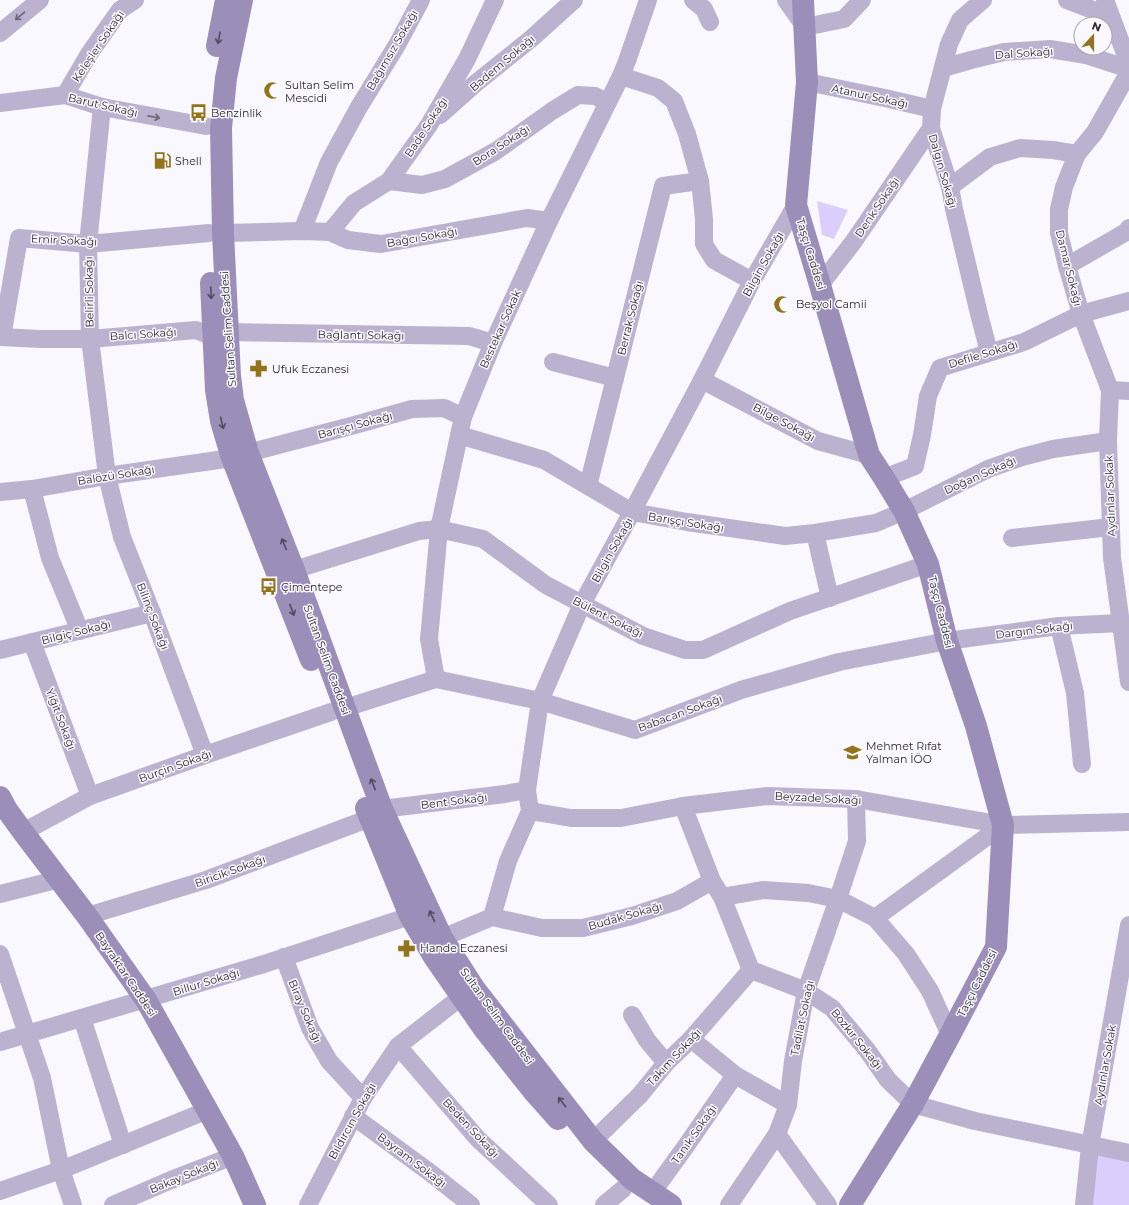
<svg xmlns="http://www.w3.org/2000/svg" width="1129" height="1205" font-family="Montserrat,sans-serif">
<rect width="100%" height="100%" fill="#faf8ff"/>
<g fill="#dbcefd">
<path d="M817,201L848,210L834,239L822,235Z"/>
<path d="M1094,1151L1129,1158V1205H1089Z"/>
</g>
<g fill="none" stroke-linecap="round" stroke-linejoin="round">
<g stroke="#bab2cf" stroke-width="18">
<path d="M693,0L704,9L710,22"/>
<path d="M786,0L805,27L844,19L862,0"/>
<path d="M983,0L960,20L949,44L932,109L931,128L950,187L954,209L979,314L989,352"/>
<path d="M1067,0L1111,17"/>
<path d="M1105,0L1129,64"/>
<path d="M0,33L40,0"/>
<path d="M943,68L971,60L1004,52L1050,49L1086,55L1129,69"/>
<path d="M1129,72L1095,132L1077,154L1064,187L1059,209V233L1067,266L1081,314L1110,390L1108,441L1112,558L1129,682"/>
<path d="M621,76L658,88L674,101L687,134L700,181L704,219V244L714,260L752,281"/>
<path d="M807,82L885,98L932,109"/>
<path d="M65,95L89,54L120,10L135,0"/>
<path d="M0,103L65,95L102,107L206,126"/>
<path d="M102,107L88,244L90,339L107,476L122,537L152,613L205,755"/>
<path d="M440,115L476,83L532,38L574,0"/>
<path d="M389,181L422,185L445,179L496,151L552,111L578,95L595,96L607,102"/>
<path d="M950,187L990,157L1020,148L1053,150L1077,154"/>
<path d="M302,231L329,162L359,107L397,45L421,0"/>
<path d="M330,232L354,203L389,181L429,125L467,59L495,0"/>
<path d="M223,233L302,231L330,232L348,240L381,244L527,218L549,221"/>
<path d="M1067,266L1126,232L1129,228"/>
<path d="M820,285L854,241L931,128"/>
<path d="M228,332L469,336L493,343"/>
<path d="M0,337L41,339H90L196,330L213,337"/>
<path d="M2,337L19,238L88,244L209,233"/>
<path d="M553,362L615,378"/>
<path d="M702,380L818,441L869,455"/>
<path d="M1110,390L1129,391"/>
<path d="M459,435L544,460L632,512L687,522L785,536L815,533L876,523L904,511L988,469L1022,457L1053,449L1108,441"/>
<path d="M248,453L351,426L412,409L444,408L463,417"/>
<path d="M884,478L915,466L922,435L928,396L940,368L1024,342L1081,314L1129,301"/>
<path d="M588,486L663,186L700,181"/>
<path d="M32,489L50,558L80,631"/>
<path d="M0,492L32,489L107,476L232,458"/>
<path d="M815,533L830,598"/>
<path d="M1012,538L1111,527"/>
<path d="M294,570L419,531L439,529L483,539L546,585L643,636L685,650H703L790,611L928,564"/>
<path d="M1059,626L1075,693L1082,764"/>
<path d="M32,642L90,796"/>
<path d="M0,650L152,613"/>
<path d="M436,679L429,639L439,529L463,417L493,343L549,221L621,76L627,61L648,0"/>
<path d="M345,708L436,679L540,701L635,730L741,690L839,662L947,641L1059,626L1121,623"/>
<path d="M683,806L712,881L722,897L751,970L806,991L832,1008L867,1050L888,1080L913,1104L975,1121L1129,1153"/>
<path d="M382,809L505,794L527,790"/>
<path d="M530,811L571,818H621L683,806L767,796L856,799L1003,825L1129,822"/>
<path d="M23,832L90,796L205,755L331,712"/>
<path d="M0,894L60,879"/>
<path d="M722,897L764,890L808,893L838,899L875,918L906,954L930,991L950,1035"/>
<path d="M87,916L206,880L370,818"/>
<path d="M492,917L508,861L530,811L527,790L540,701L582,604L632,512L702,380L752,281L796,205"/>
<path d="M875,918L1003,825"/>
<path d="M442,938L492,917L542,928H583L632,916L677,901L712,881"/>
<path d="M0,954L42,1078L61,1170L73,1205"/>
<path d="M284,957L310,1028L329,1061L363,1098"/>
<path d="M632,1015L647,1040L666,1063"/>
<path d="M82,1018L123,1145"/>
<path d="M691,1039L735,1075L788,1105"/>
<path d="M0,1042L264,964L410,916"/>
<path d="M398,1046L477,1138L549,1205"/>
<path d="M353,1116L432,1174L471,1205"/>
<path d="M777,1134L828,1205"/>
<path d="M593,1141L640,1095L666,1063L691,1039L751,970"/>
<path d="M0,1191L61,1170L208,1110"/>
<path d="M652,1193L686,1146L735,1075"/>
<path d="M113,1205L171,1180L233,1156"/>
<path d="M308,1205L363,1098L398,1046L461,997"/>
<path d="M604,1205L623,1189"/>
<path d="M729,1205L777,1134L788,1105L793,1061L806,991L838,899L857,841L856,799"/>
<path d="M1084,1205L1090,1146L1129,925"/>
</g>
<g stroke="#9b8fb9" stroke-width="22">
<path d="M242,0L226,78L221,128L223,233L230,376L233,400L248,453L294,570L382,809L442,938L474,988L593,1141L632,1179L671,1205"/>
<path d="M803,0L807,82L796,205L820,285L869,455L884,478L904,511L928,564L947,641L976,726L1003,825L996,947L950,1035L913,1104L850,1205"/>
<path d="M217,46L226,0"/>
<path d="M211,283L216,390L221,421L232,458L311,660"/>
<path d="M0,797L7,810L23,832L87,916L146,1000L233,1156L255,1205"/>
<path d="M366,808L410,916L434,957L484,1029L534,1092L558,1119"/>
</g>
</g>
<defs><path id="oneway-shaft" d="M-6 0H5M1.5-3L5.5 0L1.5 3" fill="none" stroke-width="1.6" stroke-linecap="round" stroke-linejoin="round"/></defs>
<g stroke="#6a6675">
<use href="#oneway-shaft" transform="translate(20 16) rotate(140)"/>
<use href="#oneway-shaft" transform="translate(154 117) rotate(11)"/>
</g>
<g stroke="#514b5d">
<use href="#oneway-shaft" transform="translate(219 38) rotate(100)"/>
<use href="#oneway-shaft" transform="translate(211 293) rotate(88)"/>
<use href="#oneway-shaft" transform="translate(222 423) rotate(76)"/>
<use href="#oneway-shaft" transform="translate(284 544) rotate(-112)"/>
<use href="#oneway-shaft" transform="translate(292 610) rotate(69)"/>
<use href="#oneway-shaft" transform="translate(373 784) rotate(-110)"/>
<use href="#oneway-shaft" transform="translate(432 916) rotate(-115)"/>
<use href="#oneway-shaft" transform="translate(562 1102) rotate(-128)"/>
</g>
<defs>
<symbol id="mosque-bare" viewBox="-9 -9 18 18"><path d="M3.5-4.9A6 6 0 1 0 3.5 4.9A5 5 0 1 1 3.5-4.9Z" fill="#93741b" stroke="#faf8ff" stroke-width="2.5" paint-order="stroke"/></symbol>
<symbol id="bus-bare" viewBox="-9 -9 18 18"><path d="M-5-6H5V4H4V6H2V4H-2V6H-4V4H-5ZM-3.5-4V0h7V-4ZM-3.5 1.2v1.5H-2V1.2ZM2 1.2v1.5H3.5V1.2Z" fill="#93741b" stroke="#faf8ff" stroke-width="2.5" paint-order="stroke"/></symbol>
<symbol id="fuel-bare" viewBox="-9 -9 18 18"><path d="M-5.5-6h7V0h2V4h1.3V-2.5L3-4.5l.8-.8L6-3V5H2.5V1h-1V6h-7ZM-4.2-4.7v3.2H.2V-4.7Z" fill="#93741b" stroke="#faf8ff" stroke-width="2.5" paint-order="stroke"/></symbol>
<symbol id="pharmacy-bare" viewBox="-9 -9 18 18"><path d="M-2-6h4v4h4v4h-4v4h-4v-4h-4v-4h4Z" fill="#93741b" stroke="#faf8ff" stroke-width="2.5" paint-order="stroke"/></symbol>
<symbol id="school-bare" viewBox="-9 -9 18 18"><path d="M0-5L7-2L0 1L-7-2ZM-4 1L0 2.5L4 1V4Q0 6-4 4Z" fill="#93741b" stroke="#faf8ff" stroke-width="2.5" paint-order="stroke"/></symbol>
</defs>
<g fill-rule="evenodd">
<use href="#mosque-bare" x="260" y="78" width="25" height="25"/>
<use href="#bus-bare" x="186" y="100" width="25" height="25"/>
<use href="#fuel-bare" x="150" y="148" width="25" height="25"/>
<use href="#mosque-bare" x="770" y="292" width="25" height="25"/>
<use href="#pharmacy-bare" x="246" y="356" width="25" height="25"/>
<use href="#bus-bare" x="256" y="574" width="25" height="25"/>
<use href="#school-bare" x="840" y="740" width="25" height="25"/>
<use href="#pharmacy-bare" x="394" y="936" width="25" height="25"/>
</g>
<g text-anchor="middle" stroke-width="3" stroke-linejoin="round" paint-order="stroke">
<g font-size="11" fill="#29272b" stroke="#faf8ff">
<text transform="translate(98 46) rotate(-56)" y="4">Keleşler Sokağı</text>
<text transform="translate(392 50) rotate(-60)" y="4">Bağımsız Sokağı</text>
<text transform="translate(1024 53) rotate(-4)" y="4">Dal Sokağı</text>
<text transform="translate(502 63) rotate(-40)" y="4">Badem Sokağı</text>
<text transform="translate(870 96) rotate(12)" y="4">Atanur Sokağı</text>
<text transform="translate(103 105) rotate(13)" y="4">Barut Sokağı</text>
<text transform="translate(426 127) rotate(-57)" y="4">Bade Sokağı</text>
<text transform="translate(501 145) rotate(-33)" y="4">Bora Sokağı</text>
<text transform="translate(943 171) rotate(74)" y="4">Dalgın Sokağı</text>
<text transform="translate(877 207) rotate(-56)" y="4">Denk Sokağı</text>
<text transform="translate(422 237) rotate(-10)" y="4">Bağcı Sokağı</text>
<text transform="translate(64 240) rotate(3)" y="4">Emir Sokağı</text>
<text transform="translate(811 254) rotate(73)" y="4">Taşçı Caddesi</text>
<text transform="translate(763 264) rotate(-61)" y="4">Bilgin Sokağı</text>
<text transform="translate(1069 268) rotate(76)" y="4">Damar Sokağı</text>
<text transform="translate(89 292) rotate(-91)" y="4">Belirli Sokağı</text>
<text transform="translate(630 318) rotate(-76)" y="4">Berrak Sokağı</text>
<text transform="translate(228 329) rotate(-94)" y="4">Sultan Selim Caddesi</text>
<text transform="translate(500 329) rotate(-66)" y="4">Bestekar Sokak</text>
<text transform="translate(143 334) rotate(-4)" y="4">Balcı Sokağı</text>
<text transform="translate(361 335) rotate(1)" y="4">Bağlantı Sokağı</text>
<text transform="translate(983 354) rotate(-17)" y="4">Defile Sokağı</text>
<text transform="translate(784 422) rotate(28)" y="4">Bilge Sokağı</text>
<text transform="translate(355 425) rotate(-15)" y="4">Barışçı Sokağı</text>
<text transform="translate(116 475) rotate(-9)" y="4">Balözü Sokağı</text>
<text transform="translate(980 475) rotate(-24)" y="4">Doğan Sokağı</text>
<text transform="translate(1110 496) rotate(-92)" y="4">Aydınlar Sokak</text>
<text transform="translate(686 522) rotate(9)" y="4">Barışçı Sokağı</text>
<text transform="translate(612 550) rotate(-61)" y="4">Bilgin Sokağı</text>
<text transform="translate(941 612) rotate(76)" y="4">Taşçı Caddesi</text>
<text transform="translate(153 616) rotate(69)" y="4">Bilinç Sokağı</text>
<text transform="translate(608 617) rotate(27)" y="4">Bülent Sokağı</text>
<text transform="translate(1034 630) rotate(-7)" y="4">Dargın Sokağı</text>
<text transform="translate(76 632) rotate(-14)" y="4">Bilgiç Sokağı</text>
<text transform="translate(327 660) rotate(70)" y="4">Sultan Selim Caddesi</text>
<text transform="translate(680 713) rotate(-20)" y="4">Babacan Sokağı</text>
<text transform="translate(61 719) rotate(69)" y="4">Yiğit Sokağı</text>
<text transform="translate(175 766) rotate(-20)" y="4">Burçin Sokağı</text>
<text transform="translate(818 798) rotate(3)" y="4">Beyzade Sokağı</text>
<text transform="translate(454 801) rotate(-7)" y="4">Bent Sokağı</text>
<text transform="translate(230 871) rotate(-20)" y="4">Biricik Sokağı</text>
<text transform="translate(625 916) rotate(-16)" y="4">Budak Sokağı</text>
<text transform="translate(126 974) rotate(56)" y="4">Bayraktar Caddesi</text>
<text transform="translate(206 982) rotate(-17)" y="4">Billur Sokağı</text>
<text transform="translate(977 983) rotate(-63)" y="4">Taşçı Caddesi</text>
<text transform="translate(305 1011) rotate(67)" y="4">Biray Sokağı</text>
<text transform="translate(497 1016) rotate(54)" y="4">Sultan Selim Caddesi</text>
<text transform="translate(802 1018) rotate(-78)" y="4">Tadilat Sokağı</text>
<text transform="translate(857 1039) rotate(51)" y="4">Bozkır Sokağı</text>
<text transform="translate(674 1057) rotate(-47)" y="4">Takım Sokağı</text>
<text transform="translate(1105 1065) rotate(-80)" y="4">Aydınlar Sokak</text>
<text transform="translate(352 1121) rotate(-61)" y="4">Bıldırcın Sokağı</text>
<text transform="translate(471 1128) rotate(47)" y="4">Beden Sokağı</text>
<text transform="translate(694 1134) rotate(-55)" y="4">Tanık Sokağı</text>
<text transform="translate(412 1160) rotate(37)" y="4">Bayram Sokağı</text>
<text transform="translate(184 1176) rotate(-22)" y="4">Bakay Sokağı</text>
</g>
<g font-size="11" fill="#29272b" stroke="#faf8ff" text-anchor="start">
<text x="285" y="89">Sultan Selim<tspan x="285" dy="13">Mescidi</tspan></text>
<text x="211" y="117">Benzinlik</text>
<text x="175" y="165">Shell</text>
<text x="796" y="308">Beşyol Camii</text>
<text x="272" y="373">Ufuk Eczanesi</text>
<text x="281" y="591">Çimentepe</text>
<text x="866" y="750">Mehmet Rıfat<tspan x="866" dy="13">Yalman İÖO</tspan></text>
<text x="420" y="952">Hande Eczanesi</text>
</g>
</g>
<g transform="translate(1093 36) rotate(21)"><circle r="19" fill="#faf8ff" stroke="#a6a4aa"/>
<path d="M0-3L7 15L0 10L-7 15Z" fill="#93741b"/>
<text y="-6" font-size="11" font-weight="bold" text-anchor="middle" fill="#29272b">N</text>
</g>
</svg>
